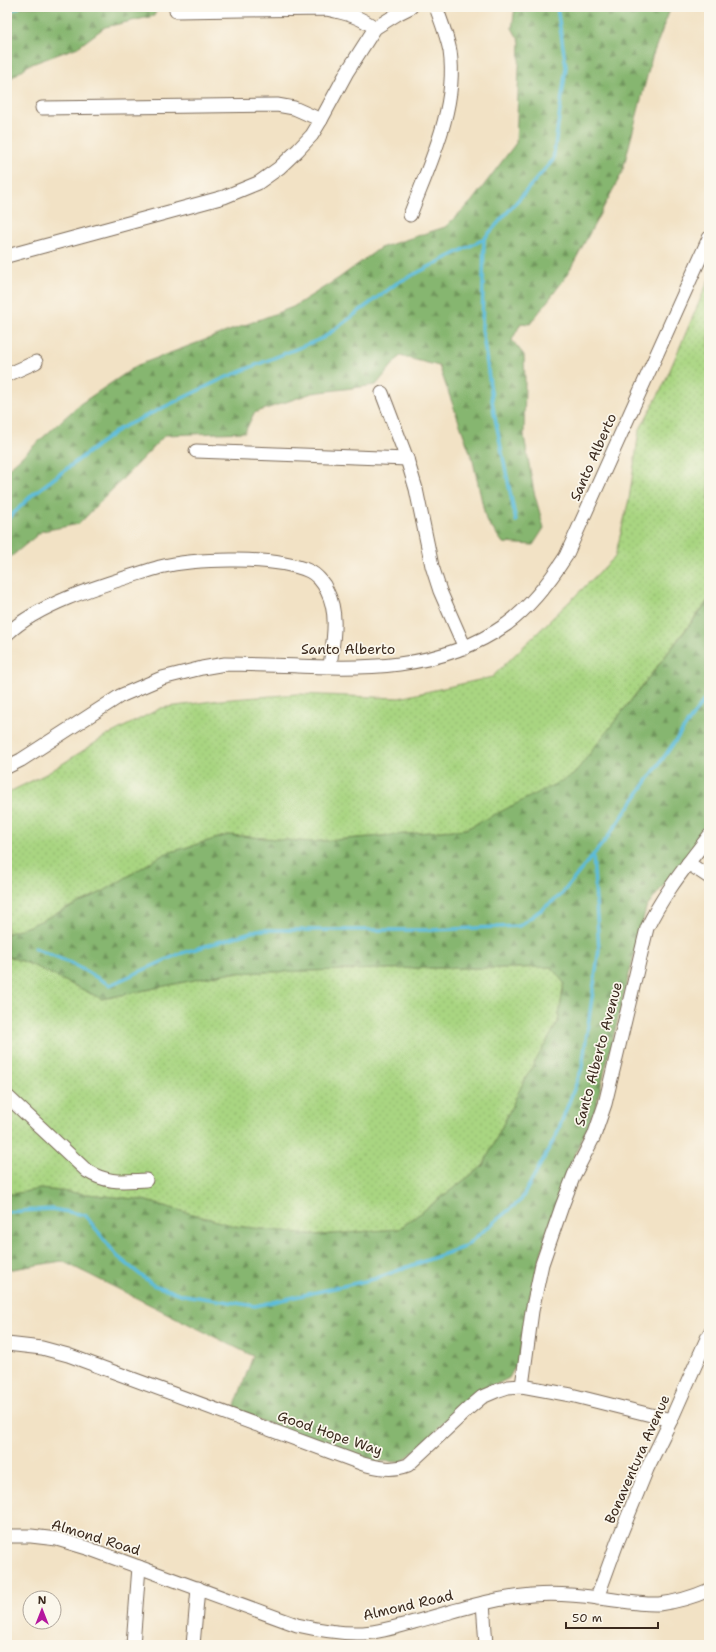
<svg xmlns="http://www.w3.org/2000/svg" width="716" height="1652" font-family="'Shantell Sans',sans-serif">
<defs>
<pattern id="grass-dots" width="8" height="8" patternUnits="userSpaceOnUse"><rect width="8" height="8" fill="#a9d581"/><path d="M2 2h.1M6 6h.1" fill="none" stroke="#92b76f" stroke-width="1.8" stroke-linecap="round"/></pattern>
<pattern id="forest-firs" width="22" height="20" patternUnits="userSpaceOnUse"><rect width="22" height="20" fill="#86b66f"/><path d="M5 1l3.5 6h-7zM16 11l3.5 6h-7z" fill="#6f945b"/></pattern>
</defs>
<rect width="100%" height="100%" fill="#fbf7ec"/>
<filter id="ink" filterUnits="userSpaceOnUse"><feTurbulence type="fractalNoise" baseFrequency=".025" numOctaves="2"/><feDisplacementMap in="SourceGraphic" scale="8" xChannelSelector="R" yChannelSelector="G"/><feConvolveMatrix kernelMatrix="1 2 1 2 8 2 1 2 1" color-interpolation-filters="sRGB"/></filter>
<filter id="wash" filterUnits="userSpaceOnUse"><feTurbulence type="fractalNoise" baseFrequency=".012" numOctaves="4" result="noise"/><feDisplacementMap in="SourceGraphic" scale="16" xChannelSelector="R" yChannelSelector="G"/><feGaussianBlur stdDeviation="0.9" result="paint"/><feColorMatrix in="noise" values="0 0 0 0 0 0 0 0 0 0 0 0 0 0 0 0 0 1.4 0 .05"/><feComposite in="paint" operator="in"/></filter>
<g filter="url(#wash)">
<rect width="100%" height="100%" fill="#f2e2c5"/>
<g fill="url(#grass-dots)" stroke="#728050">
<path d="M709,279V599L571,778L466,829L310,842L228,835L164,854L104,891L32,925L7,934V793L48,773L106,736L161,708L220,700L297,694L399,698L492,677L615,557L629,499L639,431L663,386Z"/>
<path d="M7,956L30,964L102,999L228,973L421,968H516L551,967L564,983L558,1022L523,1083L483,1166L399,1229L320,1235L234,1226L143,1200L40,1189L7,1195Z"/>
</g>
<g fill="url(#forest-firs)" stroke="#607046">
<path d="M7,7H158L154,16L105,27L78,47L29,65L7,81Z"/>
<path d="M515,7H671L652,57L622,173L566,277L530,324L521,323L512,340L524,355L525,381L524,436L534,492L544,528L533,545L503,543L486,520L473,461L439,366L400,356L376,385L312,393L254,413L245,432L165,435L79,524L42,531L7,560V470L80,404L138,365L293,307L339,278L380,248L445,227L472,201L516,143L520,42L512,28Z"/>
<path d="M709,600V826L646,908L595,1109L572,1161L549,1225L530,1295L518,1361L509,1378L484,1391L456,1409L430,1437L402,1462L373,1461L233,1411L253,1356L62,1261L7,1270V1195L40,1189L143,1200L234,1226L319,1235L399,1229L483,1166L523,1083L558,1022L564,983L551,967L516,968H421L228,973L102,999L30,964L7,956V934L32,925L104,891L164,854L228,835L310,842L466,829L573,775Z"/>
</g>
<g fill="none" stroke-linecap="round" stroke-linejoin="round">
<g stroke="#5cbcdb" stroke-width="3.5">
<path d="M7,12L19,7"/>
<path d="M484,239L482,328L494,413L516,521"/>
<path d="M7,520L32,495L119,429L222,379L323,338L397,283L484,239L553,160L566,67L557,7"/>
<path d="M35,948L73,964L110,985L179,954L258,930H433L519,926L560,896L607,838L709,693"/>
<path d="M7,1212L52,1209L85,1215L117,1256L153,1285L184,1295L255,1306L374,1279L464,1247L521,1200L556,1136L582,1068L599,949L593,855"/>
</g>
</g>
</g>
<g filter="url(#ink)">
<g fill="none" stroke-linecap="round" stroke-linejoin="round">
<defs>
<g id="minor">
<path d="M176,11L326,9C345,13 359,16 375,28"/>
<path d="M42,108L277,105L294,108L321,120"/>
<path d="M410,215C430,163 458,107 450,51C447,36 441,21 436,7"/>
<path d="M7,256L224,197L258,183L279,168L298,150L312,135L321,120L347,72L375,28L399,13L411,7"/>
<path d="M7,375L36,362"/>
<path d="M382,393L407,459L416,489L432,566L440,591L465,648"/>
<path d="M196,451L407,459"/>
<path d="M7,634C43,600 113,582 160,567C196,558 275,556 309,571C316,574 324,583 327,591C339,614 333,641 330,666"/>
<path d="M7,767L21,760L120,696L162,678L202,668L225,664C323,664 422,684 507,624C531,606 550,581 566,556L709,238"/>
<path d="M688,863L709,877"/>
<path d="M7,1096L87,1171C108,1184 123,1181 146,1180"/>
<path d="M7,1344L42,1348L68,1355L363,1464C378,1468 393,1471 408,1465L469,1408L482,1397L496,1391L508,1387L522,1386L571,1395L671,1420"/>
<path d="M522,1386L532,1311L542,1264L562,1206L574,1175L594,1136L605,1104L647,928C663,894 687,865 709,836"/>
<path d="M7,1536H31L57,1539L87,1548L297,1625C319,1630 340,1634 363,1633C380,1632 397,1627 414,1622C452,1612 492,1598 532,1595C554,1593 578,1595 599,1598C619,1600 639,1605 659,1604C676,1602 693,1597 709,1590"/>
<path d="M597,1598L617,1543L647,1469L671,1420L709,1334"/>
<path d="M483,1603L486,1645"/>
<path d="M133,1645L139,1567"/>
<path d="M193,1645L198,1588"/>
</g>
</defs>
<use href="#minor" stroke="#7b6a58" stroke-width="15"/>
<use href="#minor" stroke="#fff" stroke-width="13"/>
</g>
</g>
<g text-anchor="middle" stroke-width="3.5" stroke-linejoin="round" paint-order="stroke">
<g font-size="14" fill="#3b2a1e" stroke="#fbf7ec">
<text transform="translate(593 457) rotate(-66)" y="5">Santo Alberto</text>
<text x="348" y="654">Santo Alberto</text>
<text transform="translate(598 1054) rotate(-75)" y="5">Santo Alberto Avenue</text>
<text transform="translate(330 1433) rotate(19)" y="5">Good Hope Way</text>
<text transform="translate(637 1459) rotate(-66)" y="5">Bonaventura Avenue</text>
<text transform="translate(96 1537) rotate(17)" y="5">Almond Road</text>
<text transform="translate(408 1605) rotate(-13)" y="5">Almond Road</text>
</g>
</g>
<rect width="716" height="1652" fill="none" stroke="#fbf7ec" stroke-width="24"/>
<g transform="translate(42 1610)"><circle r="19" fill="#fbf7ec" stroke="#aea59a"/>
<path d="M0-3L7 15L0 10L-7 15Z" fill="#b5179e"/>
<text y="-6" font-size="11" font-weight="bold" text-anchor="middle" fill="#3b2a1e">N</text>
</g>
<path d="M566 1622v6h92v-6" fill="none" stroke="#3b2a1e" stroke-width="2"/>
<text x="572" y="1622" font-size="12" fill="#3b2a1e" stroke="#fbf7ec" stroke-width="3" paint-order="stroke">50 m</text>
</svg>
